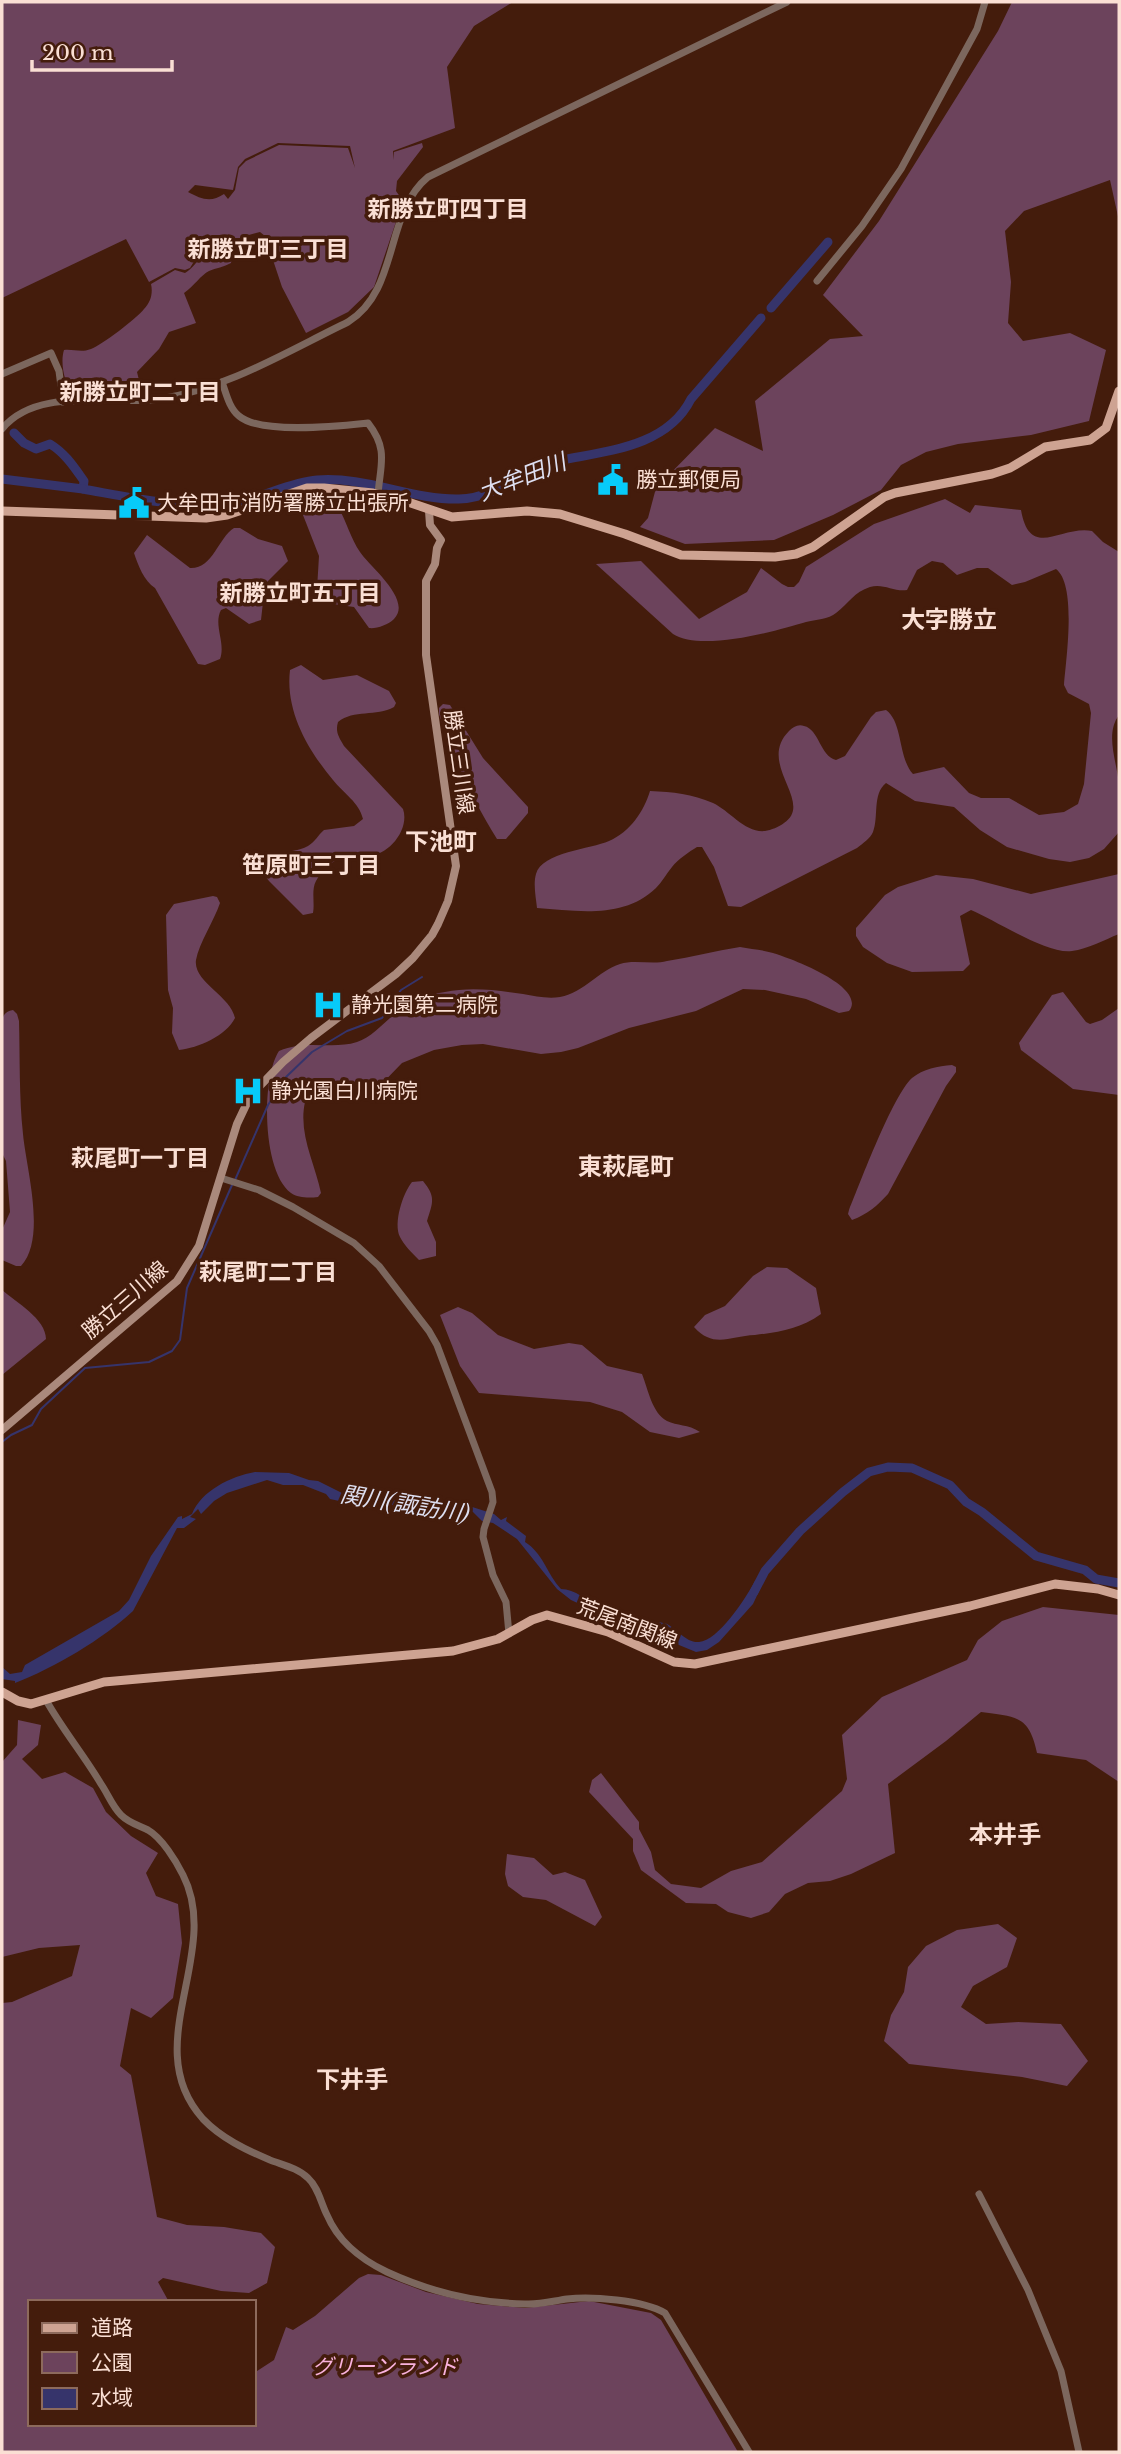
<svg xmlns="http://www.w3.org/2000/svg" width="1121" height="2454" font-family="'Libre Baskerville','Noto Sans JP',serif">
<rect width="100%" height="100%" fill="#441c0c"/>
<g fill="#6c435c" fill-rule="evenodd">
<path d="M2,2H513L474,26L447,67L455,128L393,151L394,160V152L422,143L423,147L397,181L396,191L403,201L374,287L348,312L306,333L282,287L265,236L260,232L245,236L234,246L231,263C224,267 216,268 209,271C201,275 194,286 184,293L196,323L169,332L159,349L137,372L140,384L114,392L74,394C64,385 60,362 64,350C74,349 81,353 91,349C102,345 137,318 144,309C151,302 153,293 151,284L175,270L185,273C198,265 205,249 210,235L190,268L185,270L175,268L149,282L126,239L2,298ZM278,143L350,146L355,168L348,148L279,145L246,161L239,168L235,190L228,199L224,194C211,203 201,199 188,192L195,185L233,190L238,167L245,159Z"/>
<path d="M1012,2H1119V221L1110,180L1024,211L1005,231L1011,282L1008,323L1023,341L1070,333L1106,350L1089,421L1031,435L958,444L926,452L901,465L881,490L833,515L774,540L685,544L640,527L648,518L656,488L715,428L763,451L755,401L830,339L863,336L823,295L879,221L998,31Z"/>
<path d="M321,495L333,499C345,515 349,536 360,552C369,566 413,600 394,619C388,625 376,629 369,628L354,607L326,603L320,598L317,589L319,556L303,515L309,500Z"/>
<path d="M945,499L970,513L975,505L1021,510C1030,561 1061,525 1092,531L1103,542L1119,552V715C1104,735 1118,764 1119,786C1120,801 1119,817 1119,832L1104,849L1089,858L1070,862L1049,859L1007,847L980,830L954,807L915,801L886,783C872,794 879,817 873,832C870,839 863,843 857,848L741,907L728,906L714,867L702,847H697C689,852 678,859 672,867C666,874 662,882 656,888C624,919 578,911 537,908C536,898 533,884 536,874C542,852 591,849 609,841C630,832 644,811 650,791C673,792 692,794 713,803C730,811 745,833 765,831C771,830 779,827 784,823C815,802 756,764 789,731C793,727 798,724 804,726C819,729 820,756 836,760L845,756L871,717L876,712L886,710C903,722 898,758 913,774L944,767L969,793L981,798H1009L1039,815L1064,812L1078,804L1084,784L1091,713L1089,704L1068,693L1064,685C1066,659 1077,585 1056,569L1025,582L1012,585L988,568H977L957,575L943,563L932,561L917,570L907,590C894,592 883,583 870,587C854,592 849,603 836,613C829,619 815,620 806,622C776,631 701,652 673,634L596,564L641,561L699,619L747,592L761,568L782,584L788,587H794L799,582L806,567L874,524Z"/>
<path d="M234,528H240L258,539L282,546L288,561L265,584L261,620L249,624L226,608L221,610C213,625 226,643 220,659L205,665L198,664L155,588C144,581 138,565 134,553L147,535L190,568C213,569 218,538 234,528Z"/>
<path d="M301,665L323,680L357,675L389,691L396,703L394,707C376,717 354,709 338,722C335,732 339,737 344,746L403,809C410,829 389,856 367,856C358,855 349,854 340,858C331,862 321,872 316,881C311,890 315,903 313,913L303,915L269,881L265,876C268,846 289,856 308,846C315,842 318,835 324,830L354,826L363,819C359,802 344,794 333,780C308,750 285,711 290,670Z"/>
<path d="M443,704L450,705L483,758L528,807V813L506,839H497C472,799 454,759 439,714V708Z"/>
<path d="M1119,874V934C1104,940 1088,949 1072,951C1048,955 995,920 971,910L960,916L970,964L963,971L912,972L887,963L863,947L856,936V928L885,895L898,887L936,875L973,879L1031,894Z"/>
<path d="M213,896L217,897L220,903C214,921 199,943 196,960C193,982 231,996 235,1018C226,1036 198,1048 179,1050L172,1033L173,1008L168,990L166,915L174,904Z"/>
<path d="M740,947C751,949 763,950 773,953C790,958 868,987 849,1011L839,1013L806,999L765,990L743,989L696,1011L629,1028L578,1048L561,1052L541,1054L483,1044L462,1045L434,1050L402,1063L370,1096L362,1098L317,1097L305,1102C298,1134 315,1163 321,1193L318,1197C309,1198 298,1198 291,1193C262,1172 261,1078 279,1051C306,1039 332,1050 357,1042C375,1036 388,1017 404,1007C419,996 441,992 459,990C480,988 503,991 523,994C535,996 547,999 560,997C585,992 598,971 620,964C634,959 652,965 667,961C692,957 715,951 740,947Z"/>
<path d="M1063,992L1086,1022L1090,1024L1102,1020L1119,1008V1095L1073,1089L1021,1050L1019,1043L1052,995Z"/>
<path d="M13,1010L17,1014L19,1021C20,1058 19,1097 23,1134C26,1168 47,1238 21,1266H16L2,1260V1230L10,1212L6,1161L2,1153V1021C3,1015 6,1011 13,1010Z"/>
<path d="M952,1065L956,1067V1072L946,1086L888,1194C877,1206 868,1214 852,1220L848,1214L849,1210C860,1183 893,1095 912,1078C923,1069 938,1066 952,1065Z"/>
<path d="M423,1181C436,1197 433,1202 427,1221L436,1242V1256L419,1260C412,1253 404,1245 400,1237C393,1223 403,1193 412,1182Z"/>
<path d="M767,1267L787,1268L816,1288L821,1314C800,1329 780,1332 755,1335C730,1336 714,1349 694,1327L705,1315L725,1306L753,1276Z"/>
<path d="M2,1290C16,1302 46,1319 46,1339L2,1375Z"/>
<path d="M458,1307L472,1313L498,1335L534,1349L569,1343L582,1345L607,1366L642,1374C648,1389 652,1413 667,1421C677,1426 688,1424 700,1432L679,1438L650,1432L622,1412L590,1402L479,1393L460,1366L440,1315Z"/>
<path d="M1043,1607L1119,1615V1782L1086,1760L1037,1753C1029,1715 1016,1717 981,1712L946,1741L888,1784L895,1853L851,1874L830,1881L808,1883L785,1894L769,1912L751,1918L728,1912L716,1904L686,1903L641,1870L633,1851V1839L589,1792L592,1780L601,1773L639,1822V1829L651,1852L655,1870L671,1884L701,1888L731,1871L762,1862L842,1791L847,1779L842,1735L882,1697L967,1660L978,1640L1002,1621Z"/>
<path d="M18,1720L41,1725L38,1745L22,1759L42,1779L65,1772L93,1788L106,1812L131,1836L158,1853L146,1873L156,1896L178,1904L182,1943L173,1998L151,2018L131,2008L120,2066L131,2075L157,2217L187,2225L224,2227L261,2233L275,2247L267,2283L249,2293L221,2291L163,2278L158,2282L169,2302H30V2424H254V2373L274,2360L286,2327L293,2330L315,2316L359,2278L368,2274L381,2275L426,2292L478,2304L525,2308L589,2301L651,2313L661,2320L738,2452H2V2003L12,2002L72,1976L80,1945L39,1948L2,1957V1762L17,1745Z"/>
<path d="M507,1854L534,1858L553,1875L565,1872L585,1880L602,1917L595,1926L546,1900L523,1897L508,1886L505,1874Z"/>
<path d="M998,1924L1017,1938L1007,1967L973,1986L961,2007L986,2024L1018,2022L1061,2024L1088,2061L1067,2086L1022,2077L909,2064L884,2041L891,2015L904,1992L908,1967L926,1946L957,1930Z"/>
</g>
<path fill="#36346b" d="M255,1472L289,1473L309,1480L318,1481L342,1493L359,1498L463,1504L494,1514L501,1520L507,1517L506,1521L526,1536L525,1542C543,1553 547,1574 561,1589C575,1589 587,1601 600,1606C618,1614 638,1617 657,1622C658,1622 666,1623 667,1624C677,1629 686,1643 699,1642C718,1641 746,1598 755,1581L762,1585L753,1604L719,1642L707,1650L696,1652L679,1645L673,1639L642,1627L612,1619L571,1600L557,1589L517,1539L493,1523L482,1521L473,1512L452,1506L389,1505L376,1509L330,1499L326,1494L303,1485H283L267,1480L227,1493L214,1501L201,1514L198,1509L190,1517L196,1519L184,1528H177L133,1611C103,1639 54,1668 15,1683V1681L2,1679V1667L10,1674L22,1672L25,1665L119,1611L129,1600L151,1556L178,1517L182,1516V1519L192,1514C201,1491 231,1476 255,1472Z"/>
<g fill="none" stroke-linecap="round" stroke-linejoin="round">
<g stroke="#36346b" stroke-width="2">
<path d="M235,1180L268,1105L286,1077L312,1052L347,1031L382,1018L401,990L422,977"/>
<path d="M2,1442L11,1435L32,1425L41,1409L85,1368L149,1362L172,1351L180,1340L187,1288L232,1185"/>
</g>
<g stroke="#36346b" stroke-width="9">
<path d="M771,308L828,242"/>
<path d="M14,433L24,443L36,449L50,444C65,453 74,467 84,481L83,489C134,498 189,511 241,501C266,496 291,482 317,480C366,476 411,500 459,499C484,499 516,481 538,470C546,467 554,461 562,460C606,451 667,447 691,399L761,318"/>
<path d="M2,479L83,489"/>
<path d="M754,1592L765,1571L800,1531L843,1492L869,1472L888,1467L912,1468L950,1485L966,1502L982,1512L1036,1556L1085,1570L1096,1579L1119,1583"/>
</g>
<g stroke="#7c675e" stroke-width="7">
<path d="M817,281L862,226L901,169L977,29L985,2"/>
<path d="M2,374L51,353L59,371L63,402"/>
<path d="M222,382C226,393 229,408 239,416C261,435 340,426 368,423C389,450 380,465 378,495"/>
<path d="M2,429C37,386 110,406 160,399C226,389 288,351 348,322C400,290 384,213 428,177L787,2"/>
<path d="M221,1178L259,1190L293,1207L354,1243L379,1266L429,1331L437,1345L492,1492L493,1502L484,1529L483,1537L493,1575L506,1602L509,1634"/>
<path d="M46,1700C62,1729 84,1755 101,1784C108,1794 112,1806 121,1815C129,1823 138,1825 148,1830C162,1838 176,1861 183,1875C223,1953 137,2046 203,2119C221,2138 246,2150 270,2160C283,2165 298,2168 308,2178C318,2187 321,2203 327,2215C338,2241 362,2260 387,2272C430,2292 478,2303 525,2304C539,2305 553,2301 567,2299C591,2296 643,2300 665,2313L749,2452"/>
<path d="M979,2194L1028,2290L1061,2371L1079,2452"/>
</g>
<path stroke="#aa897c" stroke-width="8" d="M2,1430L177,1281L199,1246L237,1124L246,1105L256,1090L283,1062L311,1038L396,974L413,958L432,935L438,924L448,901L456,866L426,655V581L435,564L437,548L441,540L430,525L429,511"/>
<g stroke="#cea392" stroke-width="9">
<path d="M2,511L206,518L227,515L307,488H324L373,493L405,501L452,517L527,511L560,514L625,534L681,555L775,557L796,554L813,547L884,497L895,493L992,474L1010,468L1045,447L1090,440L1106,428L1119,391"/>
<path d="M2,1692L18,1701L31,1704L104,1682L453,1651L498,1639L532,1620L547,1615L608,1632L674,1662L695,1664L970,1606L1055,1584L1098,1589L1119,1595"/>
</g>
</g>
<defs>
<symbol id="civic-bare" viewBox="-9 -9 18 18"><path d="M-.6-6.5H3V-4.5H.6V-3L4-1V1h2V6H-6V1h2V-1L-.6-3ZM-1.2 2.5V6h2.4V2.5Z" fill="#07cbf9" stroke="#441c0c" stroke-width="2.5" paint-order="stroke"/></symbol>
<symbol id="hospital-bare" viewBox="-9 -9 18 18"><path d="M-5-5h3v3.5h4V-5h3V5h-3V1.5h-4V5h-3Z" fill="#07cbf9" stroke="#441c0c" stroke-width="2.5" paint-order="stroke"/></symbol>
</defs>
<g fill-rule="evenodd">
<use href="#civic-bare" x="591" y="458" width="44" height="44"/>
<use href="#civic-bare" x="112" y="481" width="44" height="44"/>
<use href="#hospital-bare" x="306" y="983" width="44" height="44"/>
<use href="#hospital-bare" x="226" y="1069" width="44" height="44"/>
</g>
<g text-anchor="middle" stroke-width="7" stroke-linejoin="round" paint-order="stroke">
<g font-size="21" fill="#fadfd4" stroke="#441c0c" text-anchor="start">
<text x="636" y="487">勝立郵便局</text>
<text x="157" y="510">大牟田市消防署勝立出張所</text>
<text x="351" y="1012">静光園第二病院</text>
<text x="271" y="1098">静光園白川病院</text>
</g>
<g font-size="21" fill="#fadfd4" stroke="#441c0c">
<text transform="translate(459 762) rotate(82)" y="7">勝立三川線</text>
<text transform="translate(125 1300) rotate(-41)" y="7">勝立三川線</text>
<text transform="translate(627 1624) rotate(21)" y="7">荒尾南関線</text>
</g>
<g font-size="21" font-style="italic" fill="#f9b2dd" stroke="#441c0c">
<text x="385" y="2374">グリーンランド</text>
</g>
<g font-size="23" font-weight="bold" fill="#fadfd4" stroke="#441c0c">
<text x="448" y="217">新勝立町四丁目</text>
<text x="268" y="257">新勝立町三丁目</text>
<text x="140" y="400">新勝立町二丁目</text>
<text x="300" y="601">新勝立町五丁目</text>
<text x="311" y="873">笹原町三丁目</text>
<text x="140" y="1166">萩尾町一丁目</text>
<text x="268" y="1280">萩尾町二丁目</text>
</g>
<g font-size="23" font-style="italic" fill="#dedff1" stroke="#441c0c">
<text transform="translate(522 477) rotate(-21)" y="8">大牟田川</text>
<text transform="translate(405 1504) rotate(9)" y="8">関川(諏訪川)</text>
</g>
<g font-size="24" font-weight="bold" fill="#fadfd4" stroke="#441c0c">
<text x="949" y="628">大字勝立</text>
<text x="441" y="850">下池町</text>
<text x="626" y="1175">東萩尾町</text>
<text x="1005" y="1843">本井手</text>
<text x="352" y="2088">下井手</text>
</g>
</g>
<rect width="1121" height="2454" fill="none" stroke="#fadfd4" stroke-width="7"/>
<rect x="28" y="2300" width="228" height="126" fill="#441c0c" stroke="#8d6a5c" stroke-width="2"/>
<rect x="42" y="2323" width="35" height="10" fill="#cea392" stroke="#8d6a5c" stroke-width="2"/>
<text x="91" y="2335" font-size="21" fill="#fadfd4">道路</text>
<rect x="42" y="2352" width="35" height="21" fill="#6c435c" stroke="#8d6a5c" stroke-width="2"/>
<text x="91" y="2370" font-size="21" fill="#fadfd4">公園</text>
<rect x="42" y="2388" width="35" height="21" fill="#36346b" stroke="#8d6a5c" stroke-width="2"/>
<text x="91" y="2405" font-size="21" fill="#fadfd4">水域</text>
<path d="M32 60v10h140v-10" fill="none" stroke="#fadfd4" stroke-width="3.5"/>
<text x="42" y="60" font-size="21" fill="#fadfd4" stroke="#441c0c" stroke-width="5" paint-order="stroke">200 m</text>
</svg>
